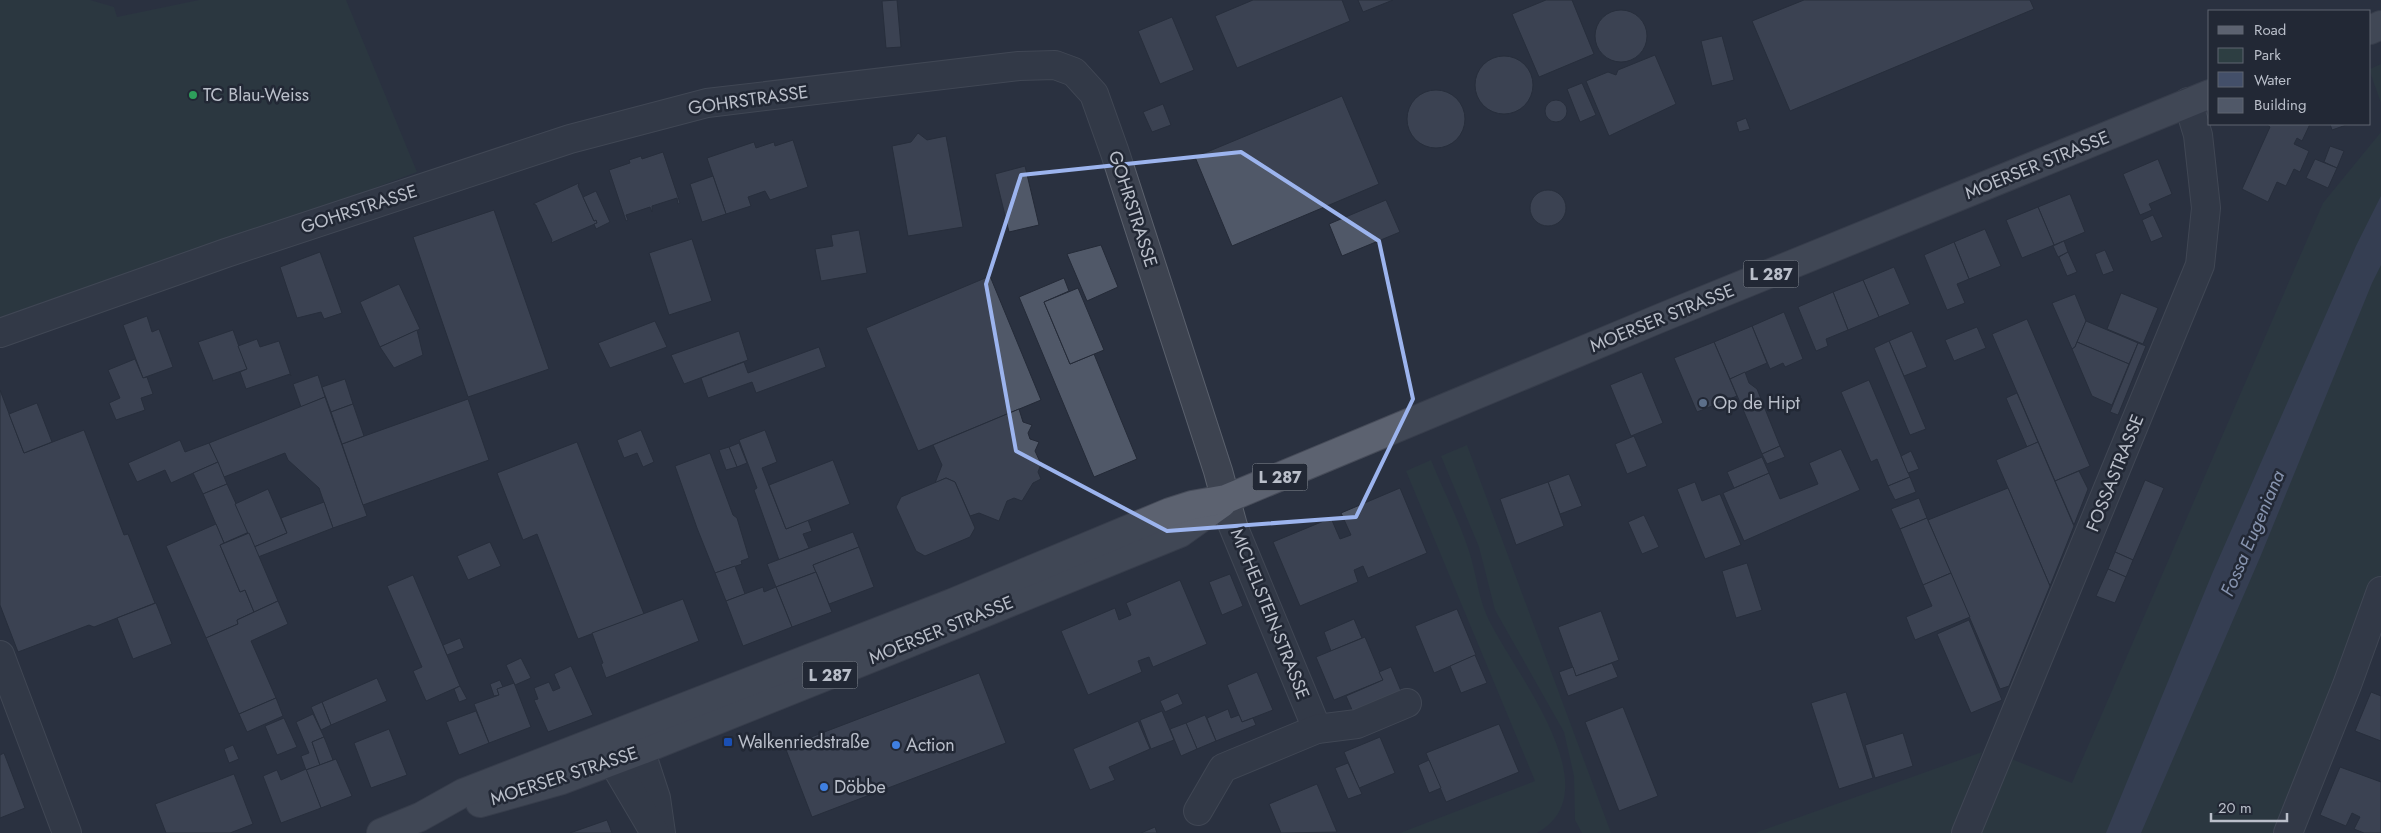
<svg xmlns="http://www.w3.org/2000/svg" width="2381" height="833" font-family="Jost,sans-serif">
<rect width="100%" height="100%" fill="#2a3140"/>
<g fill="#2d3e42">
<path d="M0,0H90L114,7L117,17L199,0H346L417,172L324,207L0,317Z"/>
<path d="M2381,64V103L2370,72V69Z"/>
<path d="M2381,132V592L2288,833H1973L2004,756L2072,783L2323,203Z"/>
<path d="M1467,445L1611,833H1582L1575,820L1574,776L1564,732L1495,610L1479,547L1441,456Z"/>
<path d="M1431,460C1443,490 1459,520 1469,551C1476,572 1478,596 1487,616C1509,666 1615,790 1537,833H1400L1535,781L1406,471Z"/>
<path d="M1982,752L1951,833H1755Z"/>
</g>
<path fill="#434f69" d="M2381,196V265L2372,283L2261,555L2141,833H2106L2212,574L2356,246Z"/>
<g fill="#505868" stroke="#242a37">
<path d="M897,0L901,47L886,48L882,1Z"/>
<path d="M1253,0H1342L1350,21L1237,68L1215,16Z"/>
<path d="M1358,0H1393L1363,12Z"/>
<path d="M1546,0H1572L1594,54L1539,77L1512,14Z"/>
<path d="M1804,0H2030L2034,9L1790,111L1752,21Z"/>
<circle cx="1621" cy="36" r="26"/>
<path d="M1172,17L1194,70L1160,84L1138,31Z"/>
<path d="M1722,36L1734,80L1712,86L1701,41Z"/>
<path d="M1655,55L1676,104L1609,136L1586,81L1608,72L1616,75L1618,70Z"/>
<circle cx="1504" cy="85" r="29"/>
<path d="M1582,83L1596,115L1580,122L1567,89Z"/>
<circle cx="1436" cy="119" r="29"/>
<path d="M1342,96L1379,184L1232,246L1195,157Z"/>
<circle cx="1556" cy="111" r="11"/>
<path d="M1163,104L1171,125L1152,132L1143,112Z"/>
<path d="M1746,118L1750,129L1739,132L1736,122Z"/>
<path d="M2266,124H2310L2302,141L2297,138L2294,144L2309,151L2300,172L2294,169L2286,186L2277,182L2268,202L2242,189L2270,127Z"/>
<path d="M2330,124H2349L2332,130Z"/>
<path d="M918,133L927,140L946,136L963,227L908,236L892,146L911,142Z"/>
<path d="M793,140L808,187L770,200L765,191L748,197L751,206L726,214L707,158L754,142L756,148L774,142L775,146Z"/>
<path d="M2330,146L2344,151L2337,168L2324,162Z"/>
<path d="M663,152L680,203L678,204L677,198L652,206V212L650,207L626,215L628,220L626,221L609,170L630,163L629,160L641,156L642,159Z"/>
<path d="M2158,159L2172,194L2149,204L2152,210L2140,215L2123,174Z"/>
<path d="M2315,159L2337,168L2328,188L2306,178Z"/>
<path d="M1025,166L1039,225L1009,232L995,174Z"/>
<path d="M713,176L726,214L702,222L690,184Z"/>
<path d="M579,183L578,186L594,221L596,220L597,223L551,243L552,240L536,205L533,204Z"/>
<circle cx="1548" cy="208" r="18"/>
<path d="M596,191L610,222L596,229L594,224L597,223L596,220L594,221L583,197Z"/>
<path d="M2070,194L2085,232L2054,245L2038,207Z"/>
<path d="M1386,200L1400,232L1342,256L1329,224Z"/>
<path d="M2038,207L2054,245L2022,258L2006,220Z"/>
<path d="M494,210L549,369L468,397L413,237Z"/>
<path d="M2153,215L2163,237L2151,242L2142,220Z"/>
<path d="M1985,229L2001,266L1969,279L1954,242Z"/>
<path d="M859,230L867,273L821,281L815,249L833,246L831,235Z"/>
<path d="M692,239L712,301L669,315L649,253Z"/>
<path d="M2064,241L2068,252L2058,257L2053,246Z"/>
<path d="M1954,242L1969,279L1957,284L1965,303L1947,310L1924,255Z"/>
<path d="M1101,245L1118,287L1087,301L1067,254Z"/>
<path d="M2105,250L2114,271L2103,275L2095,254Z"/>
<path d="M320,252L342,313L324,319L321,312L297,318L280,267Z"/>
<path d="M2068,252L2077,272L2067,276L2059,257Z"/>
<path d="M1894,267L1910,304L1879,317L1863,280Z"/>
<path d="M990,276L1041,400L918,451L866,328Z"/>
<path d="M1064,278L1069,291L1044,302L1070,364L1094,354L1137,459L1094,477L1019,297Z"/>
<path d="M1863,280L1879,317L1848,330L1833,292Z"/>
<path d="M399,284L420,329L380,347L360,302Z"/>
<path d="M1078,288L1104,350L1070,364L1044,302Z"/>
<path d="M1833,292L1848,330L1826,339L1828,346L1816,351L1798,307Z"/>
<path d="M2121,293L2158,308L2143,344L2107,329Z"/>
<path d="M2075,294L2086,321L2075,347L2072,349L2052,303Z"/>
<path d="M1784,312L1803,359L1785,367L1783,363L1770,369L1752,326Z"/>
<path d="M147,316L152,332L159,329L173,367L143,378L123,325Z"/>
<path d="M2027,319L2090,466L2055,481L1992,334Z"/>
<path d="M655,321L667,347L610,368L598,343Z"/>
<path d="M2086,321L2138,343L2129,364L2077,342Z"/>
<path d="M1752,326L1767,363L1730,379L1714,342Z"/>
<path d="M1977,327L1986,348L1954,361L1945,340Z"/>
<path d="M233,330L247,369L212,381L213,380L198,342Z"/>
<path d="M417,330L423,355L394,368L380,347Z"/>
<path d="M739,331L748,360L684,384L671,355Z"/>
<path d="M1912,331L1927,367L1904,376L1889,341Z"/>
<path d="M257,339L260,347L279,341L291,376L290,374L246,389L240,372L247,369L238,346Z"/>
<path d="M1889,341L1926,429L1910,435L1874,348Z"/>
<path d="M1714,342L1737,396L1697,412L1674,358Z"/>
<path d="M2077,342L2129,364L2112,405L2092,396L2072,349L2075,347Z"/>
<path d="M2138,343L2146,346L2118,415L2110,412Z"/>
<path d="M819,347L826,367L756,393L752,382L708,398L701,378L744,362L748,373Z"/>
<path d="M135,359L143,378L147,377L153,394L141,398L145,410L116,420L109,403L120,398L108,370Z"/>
<path d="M1642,372L1663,423L1631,436L1610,385Z"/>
<path d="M1745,372L1749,383L1757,389L1780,446L1762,454L1730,379Z"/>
<path d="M318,375L325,397L301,407L293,384Z"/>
<path d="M345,379L353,404L331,412L322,387Z"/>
<path d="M1869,380L1910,477L1888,486L1877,459L1871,462L1841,392Z"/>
<path d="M0,390L24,453L84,430L124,535L128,534L155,603L94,627L89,625L18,652L0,605Z"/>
<path d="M2017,393L2038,442L2027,447L2006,398Z"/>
<path d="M325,397L367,516L333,528L319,488L288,460L285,453L224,477L209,443Z"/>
<path d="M468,399L489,460L363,505L342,444Z"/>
<path d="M37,403L52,442L24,453L9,414Z"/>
<path d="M353,404L364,436L342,444L331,412Z"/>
<path d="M1019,409L1023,422L1032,425L1028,433L1030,439L1039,442L1035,451L1041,464L1038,472L1041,479L1033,483L1022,501L1014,498L1007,501L999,521L979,513L970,516L955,482L946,478L935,483L942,465L933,445Z"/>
<path d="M641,430L654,462L643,467L637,453L624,458L617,440Z"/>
<path d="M765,430L777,462L762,468L786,529L808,520L812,531L803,534L809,548L779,560L754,490L757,488L739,440Z"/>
<path d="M1634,436L1647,466L1627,474L1615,444Z"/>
<path d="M180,440L185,452L209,443L218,462L171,483L165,470L137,482L128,463Z"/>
<path d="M577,442L644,614L578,639L537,534L523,540L497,473Z"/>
<path d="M2038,442L2074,526L2050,586L1996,460Z"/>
<path d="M739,443L747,463L737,467L729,447Z"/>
<path d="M1780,446L1785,457L1767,464L1762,454Z"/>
<path d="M729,447L737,467L726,470L719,450Z"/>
<path d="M1841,449L1860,490L1744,541L1723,493L1769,473L1780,499L1818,484L1809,463Z"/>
<path d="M1911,451L1919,469L1908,473L1901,456Z"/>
<path d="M710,453L733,515L737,518L749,558L741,561L742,564L715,573L697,528L675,466Z"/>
<path d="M1762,457L1769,473L1734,488L1727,472Z"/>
<path d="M833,460L850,504L786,529L769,485Z"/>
<path d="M218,462L227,484L203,494L193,473Z"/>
<path d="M2079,471L2088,489L2074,525L2055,481Z"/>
<path d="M1569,474L1582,506L1560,514L1548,482Z"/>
<path d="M1910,477L1916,492L1895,500L1888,486Z"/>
<path d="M946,478L955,482L975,528L970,537L925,556L916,551L896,507L901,497Z"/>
<path d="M2145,480L2164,488L2133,560L2115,552Z"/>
<path d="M1548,482L1564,526L1516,545L1500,499Z"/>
<path d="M1695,482L1702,501L1720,494L1741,545L1705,559L1677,489Z"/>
<path d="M227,484L249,532L224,543L203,494Z"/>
<path d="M1400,488L1427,553L1368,578L1363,566L1354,570L1358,582L1300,606L1273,542L1331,518L1340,539L1351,535L1341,513Z"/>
<path d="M2008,488L2050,586L2009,686L2000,689L1928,520Z"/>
<path d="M268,489L287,533L254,547L235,504Z"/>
<path d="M1919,498L1927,518L1900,529L1891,509Z"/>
<path d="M324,502L333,528L258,557L254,547L287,533L281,518Z"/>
<path d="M1644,515L1659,547L1642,554L1628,522Z"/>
<path d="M1927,518L1951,573L1923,585L1900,529Z"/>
<path d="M216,524L224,543L220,545L240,592L245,590L254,612L237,620L238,624L206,638L166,546Z"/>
<path d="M853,532L859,547L813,565L816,572L776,587L767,564Z"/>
<path d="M249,533L278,601L254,612L245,590L240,592L220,545Z"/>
<path d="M490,542L501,566L468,580L457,556Z"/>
<path d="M859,547L874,587L829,604L813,565Z"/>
<path d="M2115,552L2133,560L2126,577L2108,569Z"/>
<path d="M1747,563L1762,610L1736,618L1722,571Z"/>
<path d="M735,566L745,594L726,601L715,573Z"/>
<path d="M2108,569L2126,577L2115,603L2096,596Z"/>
<path d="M816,572L832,612L792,627L776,587Z"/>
<path d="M1951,573L1970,617L1915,640L1906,617L1932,606L1923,585Z"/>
<path d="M1230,574L1243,606L1222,615L1209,582Z"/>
<path d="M413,575L460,686L426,701L413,671L422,667L387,586Z"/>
<path d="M1180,580L1207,644L1153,667L1149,657L1138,661L1142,672L1088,695L1061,631L1115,608L1119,620L1131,615L1126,603Z"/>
<path d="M763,587L764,592L776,587L792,627L743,646L726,601Z"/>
<path d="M683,599L699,641L606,678L601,664L603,663L592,633Z"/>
<path d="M278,601L288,624L251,641L276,698L239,714L206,638L238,624L237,620Z"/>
<path d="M156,603L172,644L133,659L117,618Z"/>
<path d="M1457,609L1476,655L1434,673L1415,626Z"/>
<path d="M1601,611L1619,660L1576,676L1558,627Z"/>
<path d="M1354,619L1362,638L1331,651L1324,632Z"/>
<path d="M1969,620L2002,700L1971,713L1937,634Z"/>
<path d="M1365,637L1383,680L1334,700L1316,657Z"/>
<path d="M460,638L464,648L447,655L443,645Z"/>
<path d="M1475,655L1487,683L1461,693L1450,666Z"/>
<path d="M521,658L531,678L515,685L506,665Z"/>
<path d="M1612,663L1618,677L1568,696L1559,672L1573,667L1576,676Z"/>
<path d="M571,666L593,715L548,732L534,700L538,699L534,688L549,682L553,691L560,688L554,674Z"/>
<path d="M1391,667L1401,691L1353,712L1346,696L1383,680L1379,672Z"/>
<path d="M1257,672L1273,710L1242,722L1227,685Z"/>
<path d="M979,673L1006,743L812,817L785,747Z"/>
<path d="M377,678L387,701L331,725L322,702Z"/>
<path d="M500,680L503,687L497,689L499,695L494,696L490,684Z"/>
<path d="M514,683L531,727L489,743L474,704L499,695L497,689Z"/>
<path d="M460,686L467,699L459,702L454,689Z"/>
<path d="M1846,692L1873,778L1839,789L1811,703Z"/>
<path d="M2371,692L2381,696V741L2355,731Z"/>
<path d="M1178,693L1183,704L1165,712L1160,701Z"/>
<path d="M276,698L283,716L247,732L239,714Z"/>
<path d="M322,702L331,725L321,730L311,707Z"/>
<path d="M1623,707L1658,796L1619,811L1585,722Z"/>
<path d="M1228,709L1231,718L1239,715L1242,722L1253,718L1256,725L1216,741L1207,718Z"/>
<path d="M476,711L489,743L459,755L446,722Z"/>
<path d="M1162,711L1174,740L1151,749L1140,720Z"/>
<path d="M313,714L324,737L312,742L320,765L306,770L301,756L309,753L296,722Z"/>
<path d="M1205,715L1216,741L1197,749L1186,723Z"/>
<path d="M284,718L297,747L277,755L265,726Z"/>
<path d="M1138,721L1150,749L1109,767L1115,780L1090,790L1073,749Z"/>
<path d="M1186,723L1197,749L1181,756L1170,729Z"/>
<path d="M1499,724L1519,772L1446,802L1426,753Z"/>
<path d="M389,729L407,775L371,788L354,743Z"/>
<path d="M1903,733L1913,766L1875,778L1865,745Z"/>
<path d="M324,737L333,760L320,765L312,742Z"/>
<path d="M1380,737L1395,773L1359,788L1344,752Z"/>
<path d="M233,745L239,759L229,763L224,749Z"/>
<path d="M4,753L25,808L0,818V755Z"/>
<path d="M336,759L352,796L321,808L306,770Z"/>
<path d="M1429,760L1441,788L1429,793L1418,765Z"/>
<path d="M1348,763L1362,794L1348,799L1335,768Z"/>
<path d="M2340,767L2381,782V833H2364L2354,829L2360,817L2352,813L2346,826L2320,815Z"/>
<path d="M306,769L321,808L281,823L263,776L277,770L281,780Z"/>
<path d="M234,774L253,824L230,833H166L155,804Z"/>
<path d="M1317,784L1337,832L1281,833L1269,804Z"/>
<path d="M607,820L612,833H570Z"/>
<path d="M1155,827L1157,833H1141Z"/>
</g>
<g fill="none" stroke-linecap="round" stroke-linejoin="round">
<defs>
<g id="minor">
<path d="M0,333L226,253L570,139L707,103L1019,66L1055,65L1074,72L1094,94L1115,153L1218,471L1233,526L1317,729"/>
<path d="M0,655L67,833"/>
<path d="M633,728L656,798L661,833"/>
<path d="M606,739L619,772L655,833"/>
<path d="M1198,811L1223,768L1317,729L1357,724L1407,703"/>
<path d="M1966,833L2200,265L2206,208L2198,135L2188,102"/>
<path d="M2288,833L2347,685L2381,591"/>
</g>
<g id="primary">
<path d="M2370,30L2381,25"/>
<path d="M480,803L562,780L642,750L986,612L1180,533L1222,503"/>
<path d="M381,833L420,817L463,793L952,603L1170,512L1192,505L1226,499L1663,317L2210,94"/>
</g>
</defs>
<use href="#minor" stroke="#5b616d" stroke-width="30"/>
<use href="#primary" stroke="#474c59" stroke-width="30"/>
<use href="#minor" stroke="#3d4350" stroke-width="28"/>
<use href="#primary" stroke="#5c6270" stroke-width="28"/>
</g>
<path d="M0 0H2381V833H0ZM1241,152L1379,241L1413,399L1356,517L1167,531L1016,451L986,284L1021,175Z" fill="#2a3140" fill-opacity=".55" fill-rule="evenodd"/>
<path fill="none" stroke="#9cb4ee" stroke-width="4" stroke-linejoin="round" d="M1241,152L1379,241L1413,399L1356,517L1167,531L1016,451L986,284L1021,175Z"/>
<circle fill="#2e9e5b" stroke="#222835" stroke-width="2" cx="193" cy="95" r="5"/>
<circle fill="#5c6f8a" stroke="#222835" stroke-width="2" cx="1703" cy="403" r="5"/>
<rect fill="#1a4fb4" stroke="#222835" stroke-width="2" x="723" y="737" width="10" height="10" rx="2.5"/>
<g fill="#3f7fe0" stroke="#222835" stroke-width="2">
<circle cx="896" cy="745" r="5"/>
<circle cx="824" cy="787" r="5"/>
</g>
<g text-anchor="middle" stroke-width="5" stroke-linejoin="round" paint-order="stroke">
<g fill="#222835" stroke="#8c929d" stroke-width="1">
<rect x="1743.5" y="260.5" width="55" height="27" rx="4"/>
<rect x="1252.5" y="463.5" width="55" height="27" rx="4"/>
<rect x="802.5" y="661.5" width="55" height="27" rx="4"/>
</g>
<g font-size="16" font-weight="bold" fill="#babfca">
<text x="1771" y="280">L 287</text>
<text x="1280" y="483">L 287</text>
<text x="830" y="681">L 287</text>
</g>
<g font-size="18" fill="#babfca" stroke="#222835" text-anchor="start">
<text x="203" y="101">TC Blau-Weiss</text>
<text x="1713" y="409">Op de Hipt</text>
<text x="738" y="748">Walkenriedstraße</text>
<text x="906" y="751">Action</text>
<text x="834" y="793">Döbbe</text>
</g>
<g font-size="18" fill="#babfca" stroke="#222835">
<text transform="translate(748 100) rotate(-8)" y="6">GOHRSTRASSE</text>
<text transform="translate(2037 165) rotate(-22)" y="6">MOERSER STRASSE</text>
<text transform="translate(359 209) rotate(-18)" y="6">GOHRSTRASSE</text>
<text transform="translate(1133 209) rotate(72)" y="6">GOHRSTRASSE</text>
<text transform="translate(1662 318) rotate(-22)" y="6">MOERSER STRASSE</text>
<text transform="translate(2115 473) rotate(-68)" y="6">FOSSASTRASSE</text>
<text transform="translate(1270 614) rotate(68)" y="6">MICHELSTEIN-STRASSE</text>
<text transform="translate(941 630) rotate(-22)" y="6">MOERSER STRASSE</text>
<text transform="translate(564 776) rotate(-18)" y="6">MOERSER STRASSE</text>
</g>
<g font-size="19" font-style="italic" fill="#8693ae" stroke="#222835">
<text transform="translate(2252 533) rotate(-67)" y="7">Fossa Eugeniana</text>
</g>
</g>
<rect x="2208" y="10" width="162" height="115" fill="#222835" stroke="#5f6471"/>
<rect x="2218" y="26" width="25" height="8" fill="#5c6270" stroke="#5f6471"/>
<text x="2254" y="35" font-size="15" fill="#babfca">Road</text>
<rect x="2218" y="48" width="25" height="15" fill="#2d3e42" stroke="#5f6471"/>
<text x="2254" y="60" font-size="15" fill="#babfca">Park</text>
<rect x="2218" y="72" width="25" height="15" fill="#434f69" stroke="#5f6471"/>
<text x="2254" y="85" font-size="15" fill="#babfca">Water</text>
<rect x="2218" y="98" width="25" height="15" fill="#505868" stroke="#5f6471"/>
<text x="2254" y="110" font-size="15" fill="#babfca">Building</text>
<path d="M2211 813v8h76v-8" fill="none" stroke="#babfca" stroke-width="2.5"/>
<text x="2218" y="813" font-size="15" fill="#babfca" stroke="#222835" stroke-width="4" paint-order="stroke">20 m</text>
</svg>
